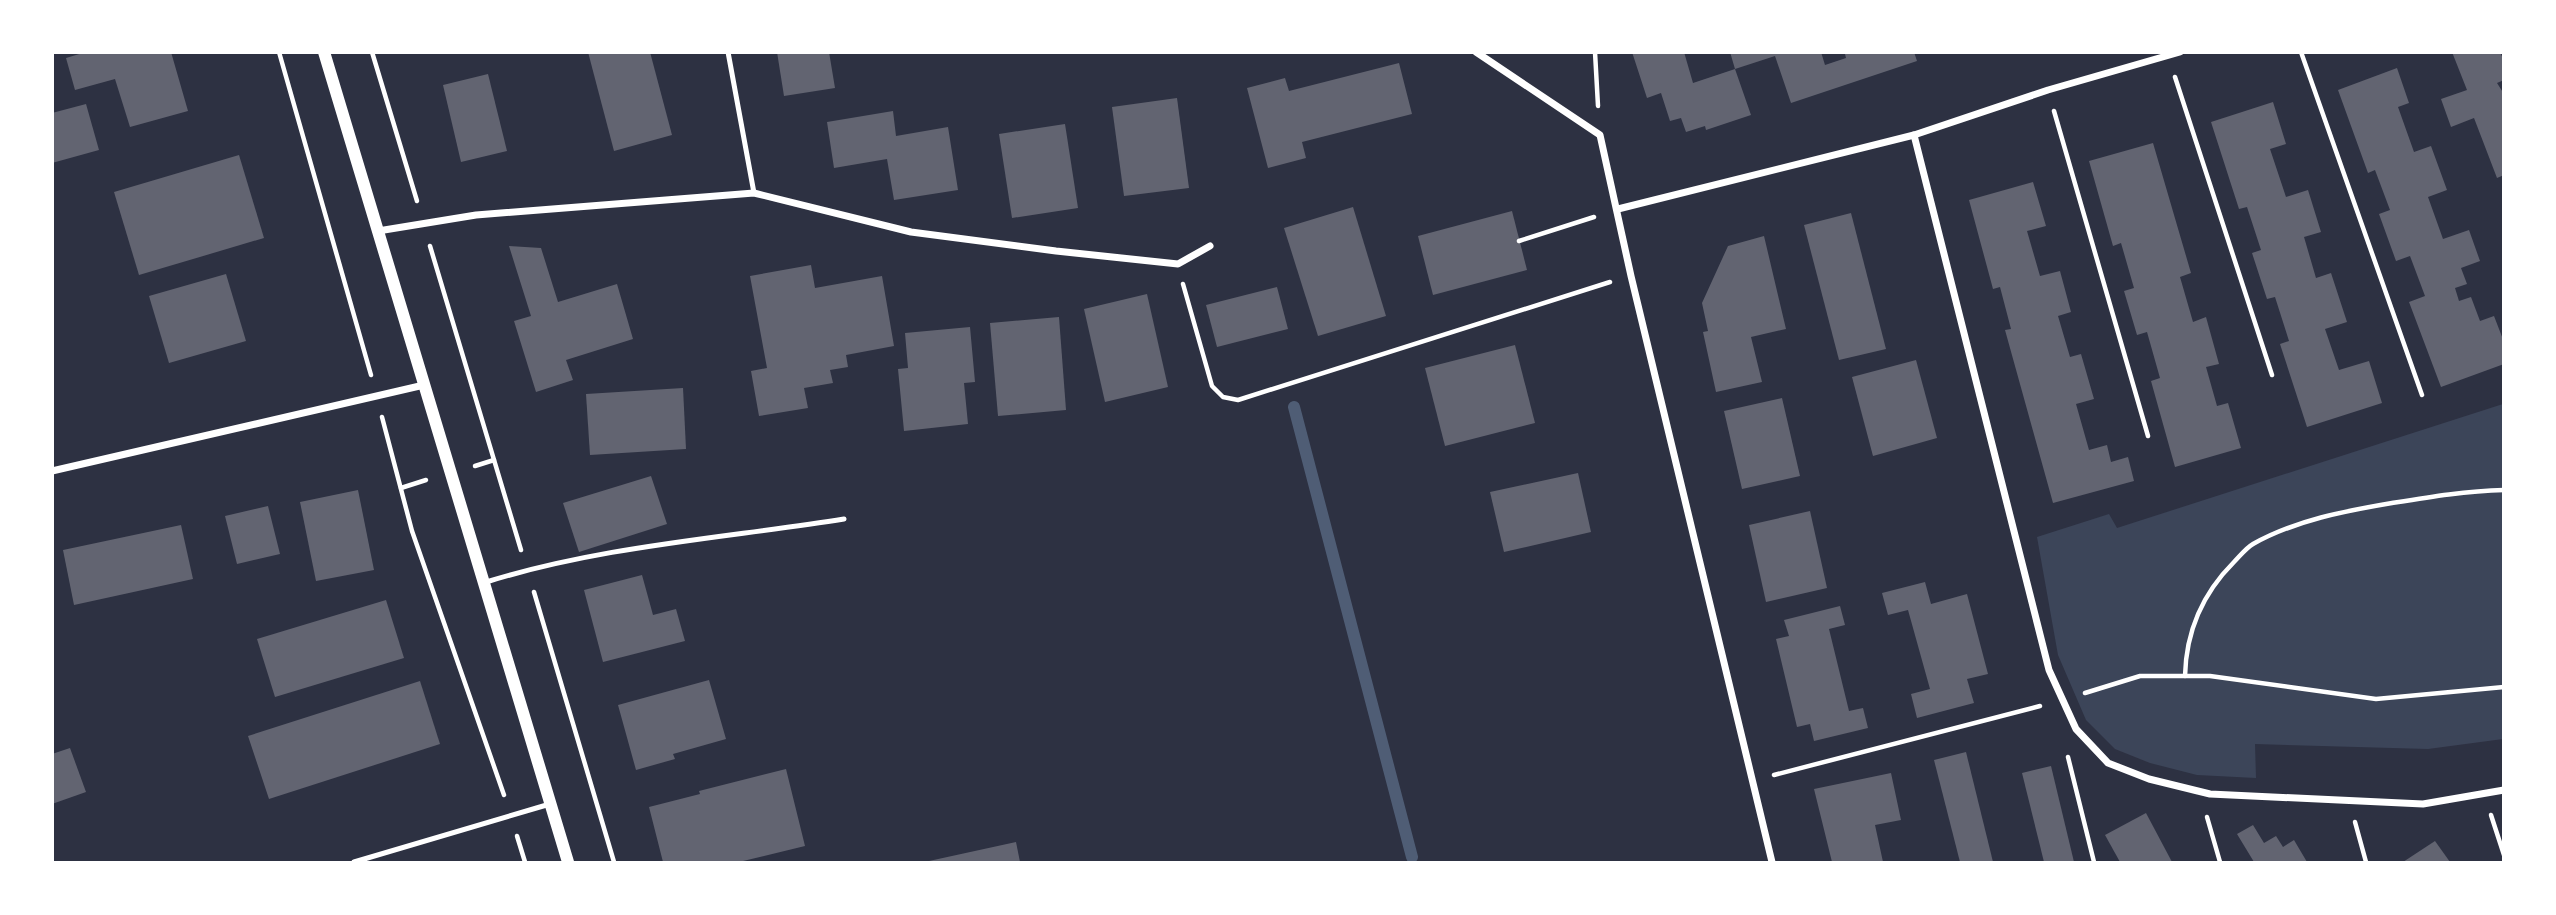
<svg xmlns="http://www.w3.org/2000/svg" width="2556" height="915" font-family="'Sofia Sans Condensed',sans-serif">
<rect width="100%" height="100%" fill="#2d3142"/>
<path fill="#3c4559" d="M2503,404V739L2428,749L2255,744L2256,778L2197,775L2150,763L2115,749L2086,720L2058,655L2037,537L2109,514L2117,528Z"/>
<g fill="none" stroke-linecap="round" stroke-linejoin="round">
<path stroke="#4f5d75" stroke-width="12" d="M1294,407L1412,857"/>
</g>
<g fill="#626471">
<path d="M86,52H171L188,111L130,127L115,79L75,90L66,58Z"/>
<path d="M588,52H650L672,135L614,151Z"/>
<path d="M777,52H829L835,88L784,96Z"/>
<path d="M1632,52H1684L1693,83L1735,69L1730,52H1779L1780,54L1821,52L1825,65L1846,58L1845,54L1849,52H1914L1917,61L1791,103L1775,56L1735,69L1751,115L1706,130L1705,126L1686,132L1681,118L1670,121L1661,93L1647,98Z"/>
<path d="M2452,52H2500L2504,61V80L2497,83L2504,94V175L2497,178L2474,118L2451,127L2441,99L2467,90Z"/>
<path d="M1399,63L1412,114L1302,142L1306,158L1268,168L1247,88L1285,78L1289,91Z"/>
<path d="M2397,68L2409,103L2398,107L2414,152L2431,146L2447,190L2428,197L2443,239L2469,230L2480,261L2461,268L2467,284L2455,288L2459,301L2471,297L2480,321L2494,316L2504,342V364L2441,387L2409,302L2425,296L2410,256L2396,261L2379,214L2390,210L2375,170L2368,173L2338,90Z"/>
<path d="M488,74L507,151L461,162L443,85Z"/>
<path d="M1177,98L1189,188L1124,196L1112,107Z"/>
<path d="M2273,102L2286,144L2270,149L2286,197L2308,190L2321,232L2304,237L2316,278L2331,273L2347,322L2325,329L2339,370L2369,361L2382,403L2307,427L2280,344L2289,341L2275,297L2267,299L2252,253L2261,250L2247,207L2239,209L2211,122Z"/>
<path d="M86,104L99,150L52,163V113Z"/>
<path d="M893,111L896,136L948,127L958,190L894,200L887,159L834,168L827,122Z"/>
<path d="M1065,124L1078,208L1012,218L999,134Z"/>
<path d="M2153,143L2191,273L2180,277L2193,322L2206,317L2219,364L2206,367L2217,406L2228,403L2241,448L2175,467L2151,381L2160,378L2147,332L2137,335L2124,291L2134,288L2121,243L2113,246L2089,161Z"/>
<path d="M239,155L264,238L139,275L114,192Z"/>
<path d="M2033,182L2046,226L2027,231L2040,276L2060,271L2071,312L2058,316L2070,357L2081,354L2094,399L2076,404L2089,450L2107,445L2111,462L2128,457L2134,481L2053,503L2005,330L2011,329L2000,287L1993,289L1969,200Z"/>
<path d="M1353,207L1386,316L1318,336L1284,228Z"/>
<path d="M1512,211L1527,270L1433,295L1418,236Z"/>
<path d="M1851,213L1886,349L1839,360L1804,225Z"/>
<path d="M1764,236L1786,329L1751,337L1762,382L1716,392L1703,332L1708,331L1702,303L1728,246Z"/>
<path d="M509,246L541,248L558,302L617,284L633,339L566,360L573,380L536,392L514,321L531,316Z"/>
<path d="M811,265L815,288L882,276L894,346L846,355L848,367L830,370L833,383L804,388L808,408L759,416L751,371L767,368L750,276Z"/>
<path d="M226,274L246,341L169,363L149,296Z"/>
<path d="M1277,287L1288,329L1217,347L1206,305Z"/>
<path d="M1147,294L1168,387L1105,402L1084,309Z"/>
<path d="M1059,317L1066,410L998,416L990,323Z"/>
<path d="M970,327L975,382L964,383L968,424L904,431L898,369L908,368L905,333Z"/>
<path d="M1515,345L1535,423L1445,446L1425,368Z"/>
<path d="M1916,360L1937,438L1873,456L1852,377Z"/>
<path d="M683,388L686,449L590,455L586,394Z"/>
<path d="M1782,398L1800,476L1742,489L1724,411Z"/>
<path d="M1578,473L1591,532L1504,552L1490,492Z"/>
<path d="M651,476L667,524L579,552L563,503Z"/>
<path d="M358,490L374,570L316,581L300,502Z"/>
<path d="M268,506L280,554L237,564L225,516Z"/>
<path d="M1810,511L1827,588L1766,602L1749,525Z"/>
<path d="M181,525L193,579L74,605L63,550Z"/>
<path d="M642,575L653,615L676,609L685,641L603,662L584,590Z"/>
<path d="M1925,582L1931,604L1967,594L1988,674L1967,679L1974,703L1917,718L1911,694L1930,689L1908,610L1888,615L1882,593Z"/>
<path d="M386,600L404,658L275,697L257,639Z"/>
<path d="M1840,606L1845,625L1829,629L1849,711L1863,708L1868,728L1814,741L1810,724L1797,727L1776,639L1789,636L1784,620Z"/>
<path d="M709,680L726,739L673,754L675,759L636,770L618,705Z"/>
<path d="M420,681L440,744L269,799L248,736Z"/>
<path d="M70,748L86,792L52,804V754Z"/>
<path d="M1966,752L1993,862H1960L1934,760Z"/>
<path d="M2051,766L2074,862H2044L2022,773Z"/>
<path d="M786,769L805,846L739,862H663L649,807L700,794L699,791Z"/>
<path d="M1891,773L1901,820L1875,825L1883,862H1832L1814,789Z"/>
<path d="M2146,813L2172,862H2120L2105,835Z"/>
<path d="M2253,825L2264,843L2276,836L2283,847L2294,840L2307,862H2254L2237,834Z"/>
<path d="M2435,841L2450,862H2403Z"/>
<path d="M1016,842L1020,862H929V861Z"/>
</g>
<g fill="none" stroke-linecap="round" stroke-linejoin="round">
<g stroke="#fff" stroke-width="4.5">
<path d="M279,52L371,375"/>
<path d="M372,52L417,201"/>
<path d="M1595,52L1598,106"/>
<path d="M2301,52L2422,395"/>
<path d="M2175,77L2272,375"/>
<path d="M2054,111L2148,436"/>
<path d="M1519,241L1594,217"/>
<path d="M430,246L521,550"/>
<path d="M1183,284L1212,386L1223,397L1238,400L1610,282"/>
<path d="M382,417L412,531L504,795"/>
<path d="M475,466L494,460"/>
<path d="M401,488L426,480"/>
<path d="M534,592L614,862"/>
<path d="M2185,676C2186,631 2202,594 2234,562C2240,556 2246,548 2253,544C2296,520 2345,511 2392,503C2429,497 2465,491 2504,490"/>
<path d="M2085,693L2140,676H2210L2376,699L2504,687"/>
<path d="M2068,757L2094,862"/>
<path d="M1774,775L2040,706"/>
<path d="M2491,815L2504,855"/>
<path d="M2207,817L2220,862"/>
<path d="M2355,822L2366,862"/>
<path d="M517,836L525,862"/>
</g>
<g stroke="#fff" stroke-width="5">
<path d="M728,52L754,193"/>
<path d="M483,583C600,546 724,538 844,519"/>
<path d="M354,862L550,804"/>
</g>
<g stroke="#fff" stroke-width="7">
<path d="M1476,52L1600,135L1631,276L1772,862"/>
<path d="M1914,135L2049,670L2076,729L2108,763L2149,779L2210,794L2423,804L2504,790"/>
<path d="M1618,209L1914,135L2048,90L2180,52"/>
<path d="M378,231L476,215L754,193L911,232L1056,251L1178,264L1210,246"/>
<path d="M52,471L424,385"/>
</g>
<path stroke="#fff" stroke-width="12" d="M324,52L568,862"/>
</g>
<rect width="2556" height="915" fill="none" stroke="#ffffff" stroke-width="108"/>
</svg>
